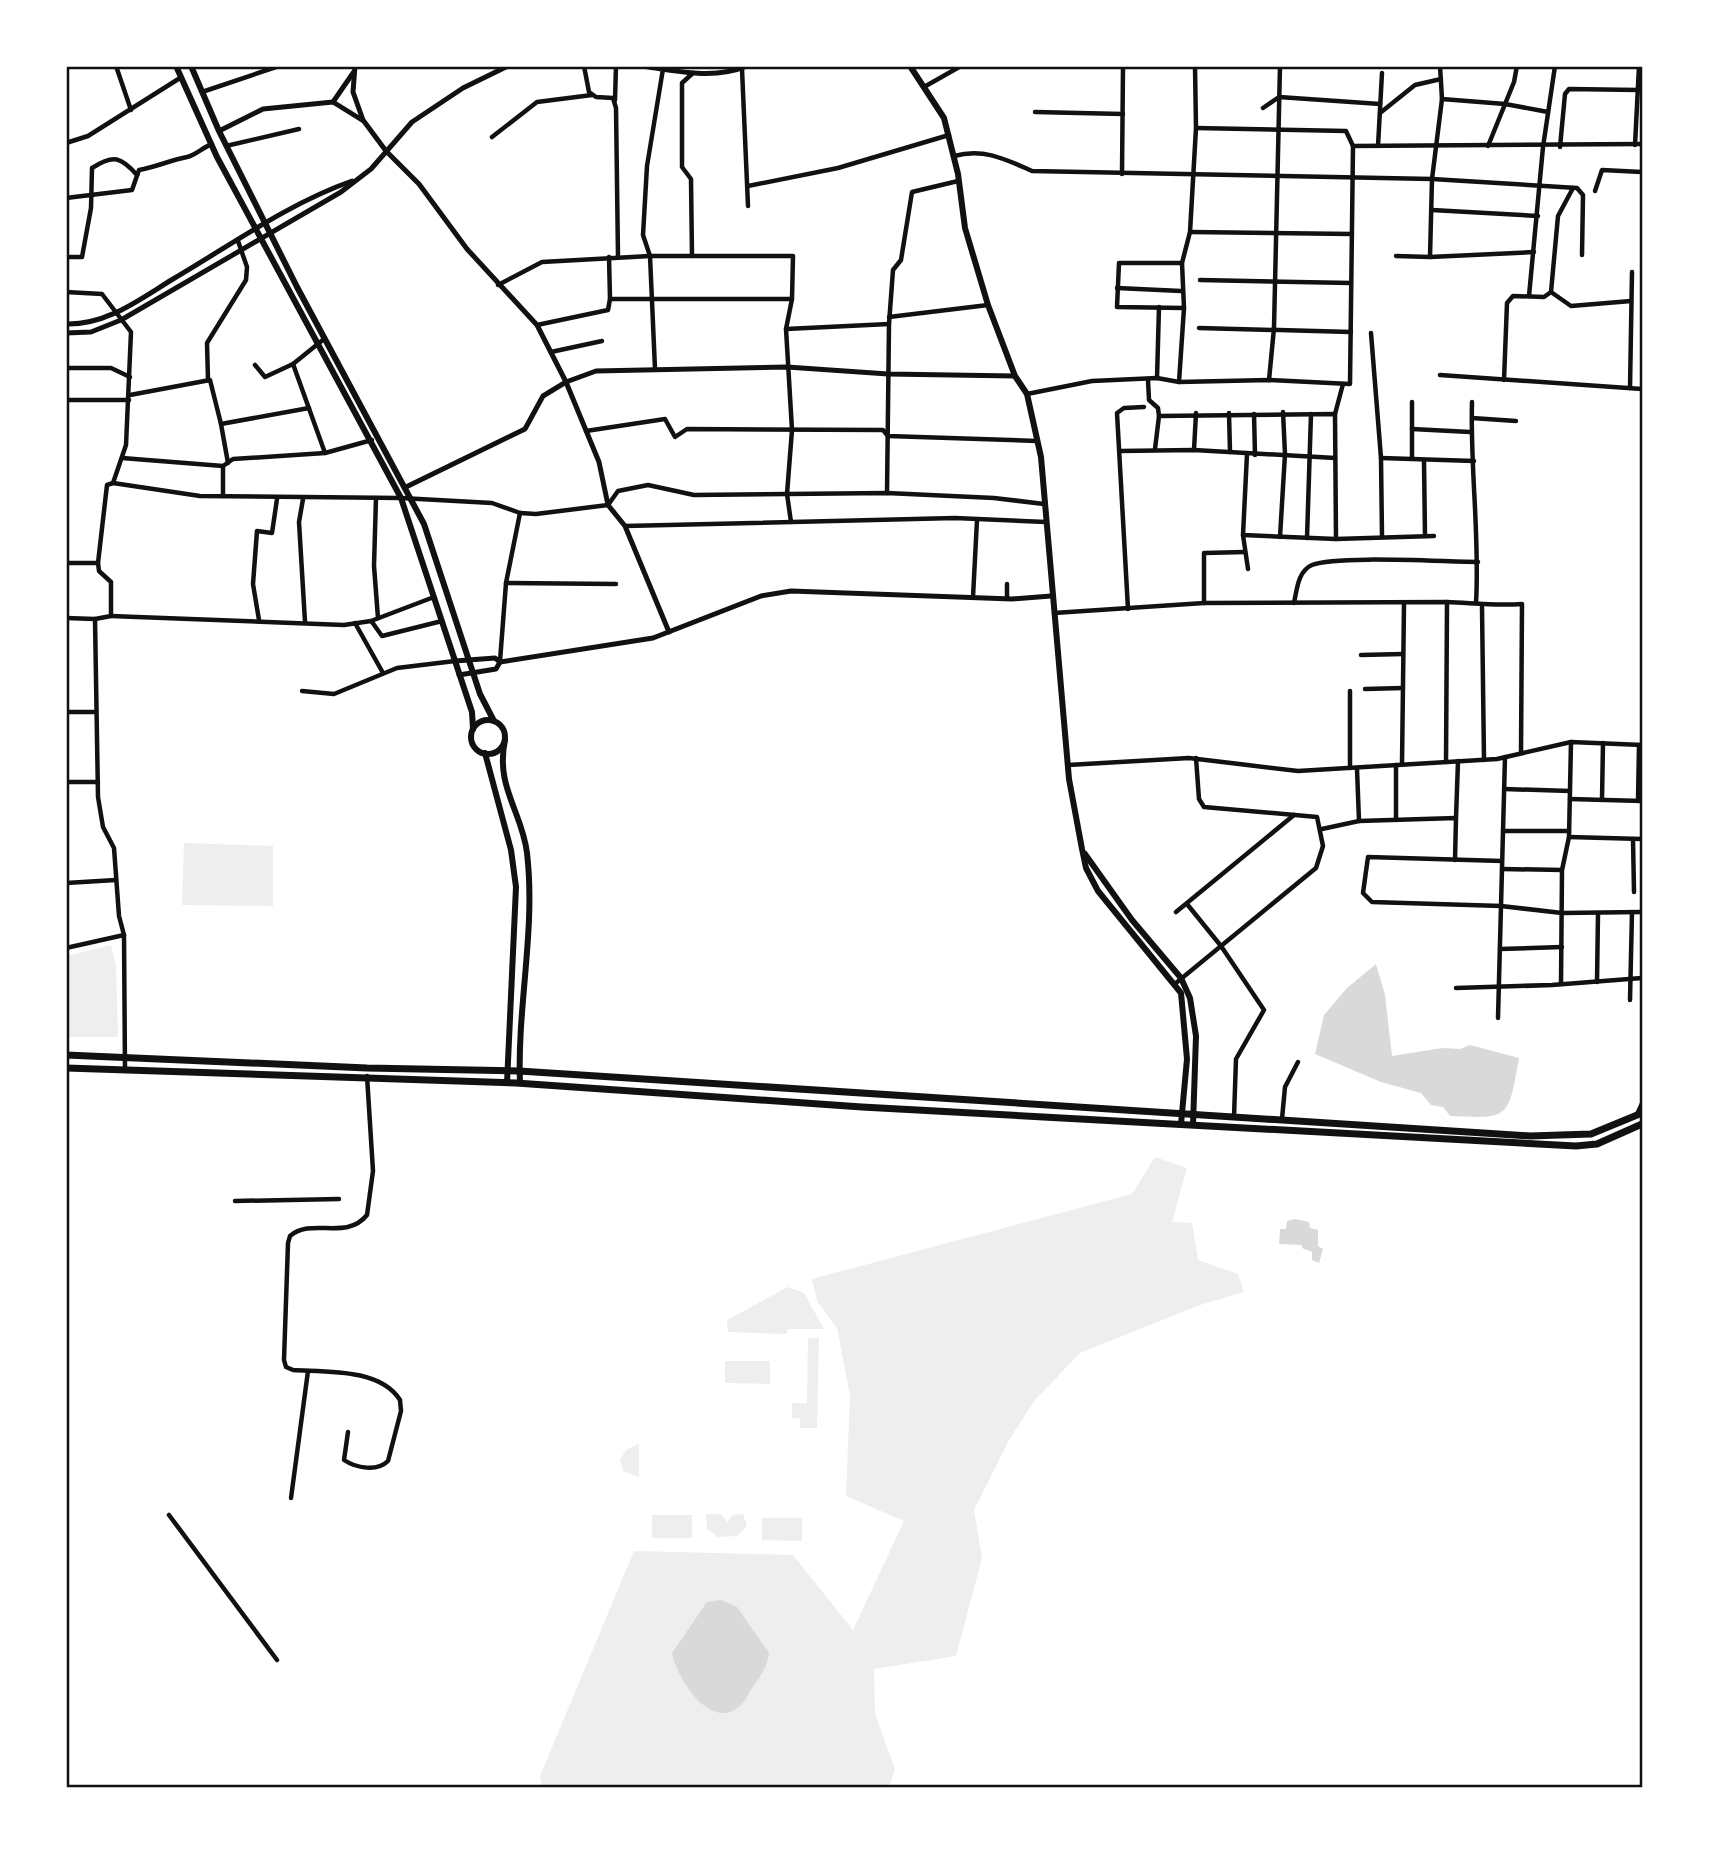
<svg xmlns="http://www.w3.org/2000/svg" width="1709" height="1854" font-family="Manrope,sans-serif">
<rect width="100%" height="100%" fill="#fff"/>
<g fill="#eee">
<path d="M184,843L273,846V906L182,905Z"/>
<path d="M111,945L116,965L118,1037H67V956Z"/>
<path d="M1155,1157L1187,1168L1172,1222L1192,1223L1198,1260L1238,1274L1244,1292L1200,1305L1080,1353L1035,1400L1009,1440L974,1510L982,1558L956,1656L874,1669L875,1714L895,1769L889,1787H542L540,1776L634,1551L793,1555L853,1630L904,1521L846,1496L850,1395L837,1328L817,1301L812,1279L1132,1194Z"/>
<path d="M788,1287L804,1293L824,1329H787V1334L728,1332L727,1320Z"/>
<path d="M808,1338H819L817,1428H800V1418H792V1403H807Z"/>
<path d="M725,1361H770V1384L725,1383Z"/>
<path d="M639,1444V1477L623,1471L620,1460L626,1450Z"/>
<path d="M706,1514H721L727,1522L732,1515L743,1514L747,1526L737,1536L718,1537L707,1529Z"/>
<rect x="652" y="1515" width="40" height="23"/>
<path d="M762,1518H802V1541L762,1540Z"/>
</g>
<g fill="#d9d9d9">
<path d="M1376,964L1385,995L1392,1056L1442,1048L1460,1049L1470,1045L1519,1058C1508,1118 1511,1119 1450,1116L1443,1107L1431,1105L1421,1093L1381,1082L1315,1054L1324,1015L1347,988Z"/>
<path d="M1295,1219L1309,1222L1310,1228L1318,1230V1246L1323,1249L1319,1263L1312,1260V1252L1302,1248V1245L1279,1244L1280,1229H1286L1287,1221Z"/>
<path d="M721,1600L737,1607L769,1653C767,1667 761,1675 753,1687C749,1692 746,1700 741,1705C711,1734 676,1677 672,1653L707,1602Z"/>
</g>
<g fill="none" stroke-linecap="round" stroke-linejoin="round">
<g stroke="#111" stroke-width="4.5">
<path d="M116,66L131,110"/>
<path d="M584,66L589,92L596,97L613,98L616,108L618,257"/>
<path d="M1440,66L1442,99L1432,179L1430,257L1534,252"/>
<path d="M742,69L748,206"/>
<path d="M924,87L961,66"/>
<path d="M202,92L279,66"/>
<path d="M1442,99L1505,104L1548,112"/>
<path d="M615,100L616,66"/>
<path d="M1263,108L1279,97L1380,104"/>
<path d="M1035,112L1123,114"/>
<path d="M1380,113L1415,85L1441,79"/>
<path d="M1196,128L1346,131L1353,146"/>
<path d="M492,137L537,102L592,95"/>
<path d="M66,143L88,136L180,78"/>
<path d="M1635,145L1639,66"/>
<path d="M226,146L299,129"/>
<path d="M1378,146L1382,73"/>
<path d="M1488,146L1514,82L1517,66"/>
<path d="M1560,147L1565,94L1569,89L1638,90"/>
<path d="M954,156C984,148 1005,159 1032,171L1432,179L1577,188L1583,195L1582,255"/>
<path d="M1122,174L1123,66"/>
<path d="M748,186L838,168L949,135"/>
<path d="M1595,191L1602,170L1642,172"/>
<path d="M66,198L132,190L139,170C156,167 171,160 187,157C196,155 203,147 212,144"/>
<path d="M1432,210L1538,216"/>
<path d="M1190,232L1352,234"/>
<path d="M692,256L691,179L682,167V83L693,73"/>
<path d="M1396,256L1430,257"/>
<path d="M66,257H82L91,208L92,168C114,154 121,157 137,175"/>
<path d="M609,257L610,299H792"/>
<path d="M1182,263H1119L1117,307L1184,308"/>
<path d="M1200,280L1351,283"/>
<path d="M498,285L542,262L650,256H793L792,299L786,329L792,430L787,494L791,522"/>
<path d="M1117,288L1181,291"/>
<path d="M66,292L102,294L131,332L126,445L113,483"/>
<path d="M1551,292L1571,306L1631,301"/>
<path d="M1529,296L1543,147L1555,66"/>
<path d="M889,317L988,305"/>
<path d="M537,325L608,310L610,299"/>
<path d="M1199,328L1351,332"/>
<path d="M786,329L889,324"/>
<path d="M1371,333L1381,458L1382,536"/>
<path d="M551,352L602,341"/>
<path d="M255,365L265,377L293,364"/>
<path d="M66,368H111L130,377"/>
<path d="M655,369L650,256L643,235L647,166L663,69"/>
<path d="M1440,375L1642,389"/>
<path d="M1157,378L1159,307"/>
<path d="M208,380L207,343L246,280L247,267L238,241"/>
<path d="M1148,380L1149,400L1158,408L1159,416L1155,449"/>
<path d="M1269,380L1274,328L1280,66"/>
<path d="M1504,380L1507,303L1513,296L1544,297L1551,292L1558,216L1573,188"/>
<path d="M1179,382L1184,308L1182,263L1190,232L1196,128L1195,66"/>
<path d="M1630,388L1632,272"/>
<path d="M1027,394L1092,381L1157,378L1179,382L1269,380L1350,384L1353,146L1642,144"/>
<path d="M130,395L210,380L221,424"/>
<path d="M66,400H129"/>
<path d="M1412,402V457"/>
<path d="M1472,402C1470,469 1480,536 1476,603"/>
<path d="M1229,413L1230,452"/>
<path d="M1254,414L1255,455"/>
<path d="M1335,414L1343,384"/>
<path d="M1159,416L1335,414L1336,539"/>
<path d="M1472,418L1516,421"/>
<path d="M1412,429L1470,432"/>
<path d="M586,431L665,419L675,437L687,429L883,430L888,436L1037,441"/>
<path d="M1194,450L1196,413"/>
<path d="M1120,451L1194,450L1335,458"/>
<path d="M325,453L372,440"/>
<path d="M1247,454L1243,535L1248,569"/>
<path d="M122,458L223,466L233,459L325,453L293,364L324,339"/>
<path d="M1381,458L1474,461"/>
<path d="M1424,461L1425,536"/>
<path d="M228,463L221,424L309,408"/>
<path d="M223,466V496"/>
<path d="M887,493L889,324L893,270L901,260L912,192L958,181"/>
<path d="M376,498L374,566L378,618"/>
<path d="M303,499L299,522L305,622"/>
<path d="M625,526L955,518L1046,522"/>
<path d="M1243,535L1336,539L1434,536"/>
<path d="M1280,537L1285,454L1283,412"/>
<path d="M1307,538L1311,414"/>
<path d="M66,563H98L99,571L111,582V616L95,619"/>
<path d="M98,563L107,485L113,483L200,496L401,498L492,503L520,513L536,514L608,505L618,491L648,485L694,495L887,493L994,498L1044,504"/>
<path d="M506,583L616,584"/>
<path d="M1007,584V598"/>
<path d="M973,597L977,520"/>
<path d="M1204,603V553L1245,552"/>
<path d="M1294,603C1297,589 1298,571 1312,565C1337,555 1445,562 1478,562"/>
<path d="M1482,607L1484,760"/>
<path d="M1128,609L1117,413L1124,408L1144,407"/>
<path d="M1054,613L1204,603L1447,602C1473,603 1495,606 1522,604L1521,753"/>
<path d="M111,616L344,625L371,621L434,597"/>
<path d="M66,618L95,619L98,797L103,827L114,848L119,916L124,935"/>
<path d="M259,620L253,584L257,531L272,533L277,499"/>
<path d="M372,622L382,636L442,621"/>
<path d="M355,623L383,673"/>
<path d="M1361,655L1403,654"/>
<path d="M500,661L506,583L520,513"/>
<path d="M1365,689L1403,688"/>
<path d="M302,691L334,694L397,668L455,661"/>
<path d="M1350,691V768"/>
<path d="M66,712H95"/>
<path d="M1446,762L1447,602"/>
<path d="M1402,764L1404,604"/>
<path d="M1068,765L1189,758L1298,771L1497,759L1571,742L1642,745"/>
<path d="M1396,765V820"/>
<path d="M1357,769L1359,821L1456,818L1455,860"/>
<path d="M66,782H98"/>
<path d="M1504,789L1570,791"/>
<path d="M1570,799L1642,801"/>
<path d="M1602,800L1603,743"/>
<path d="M1638,801L1639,745"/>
<path d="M1456,818L1458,761"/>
<path d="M1322,829L1359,821"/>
<path d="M1503,831H1569"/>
<path d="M1569,837L1642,839"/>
<path d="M1633,839L1634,892"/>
<path d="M1502,861L1368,857L1363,893L1372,902L1501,906L1562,913L1642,912"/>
<path d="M1502,869L1562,870"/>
<path d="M66,883L116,880"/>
<path d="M1187,904L1221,946L1264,1010L1236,1059L1234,1117"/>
<path d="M1176,912L1294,815"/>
<path d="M66,948L124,935L125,1070"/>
<path d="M1500,949L1562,947"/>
<path d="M1597,982L1598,913"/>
<path d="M1176,983L1316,868L1323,846L1317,817L1204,807L1199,799L1196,758"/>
<path d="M1561,984L1562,870L1569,837L1571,742"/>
<path d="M1456,988L1552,985L1642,978"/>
<path d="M1630,1000L1632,912"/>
<path d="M1498,1018L1505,757"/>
<path d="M1282,1119L1285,1087L1298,1062"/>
<path d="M235,1201L339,1199"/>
<path d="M348,1432L344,1460C356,1468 377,1472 388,1461L401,1411L400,1400C380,1368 325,1372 293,1370L286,1367L284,1360L288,1243L290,1236C312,1217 346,1241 367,1215L373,1171L367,1076"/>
<path d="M291,1498L308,1371"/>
<path d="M169,1515L277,1660"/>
</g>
<g stroke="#111" stroke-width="5">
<path d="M355,66L353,92L363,120L386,151L419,184L467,249L537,325L566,382L599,462L608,505L625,526L669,632"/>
<path d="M642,66C676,71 714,80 747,66"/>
<path d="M333,102L353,73"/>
<path d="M219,131L263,109L333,102L362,120"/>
<path d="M66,324C107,325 140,299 173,279C231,245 289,203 352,181"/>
<path d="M66,333L91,332L121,320L341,192L371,169L412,122L463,88L508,66"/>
<path d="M406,487L525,429L543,396L566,382L596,371L787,367L888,374L1015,376"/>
<path d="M455,661L495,658L500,662L653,638L761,596L791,591L1012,599L1051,596"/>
<path d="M459,675L496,669L500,662"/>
<path d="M1637,1115L1642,1104"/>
</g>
<g stroke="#111" stroke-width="6">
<path d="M176,66L217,157L401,498L472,712L473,729"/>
<path d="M191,66L219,131L297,287L424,524L480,694L494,721"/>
<path d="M910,66L944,118L958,174L965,228L988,305L1015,376L1027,394L1041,457L1069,779L1082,849L1086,868L1098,891L1181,993L1187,1059L1181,1124"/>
<circle cx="488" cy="737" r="17"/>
<path d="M505,740C495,787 522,811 527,853C536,930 517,1006 520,1083"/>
<path d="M485,753L511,850L516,887L507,1083"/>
<path d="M1085,854L1132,920L1181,978L1190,998L1196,1036L1193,1125"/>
</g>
<g stroke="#111" stroke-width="7">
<path d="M66,1055L367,1068L519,1071L1530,1136L1591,1134L1642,1113"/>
<path d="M66,1068L516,1083L862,1107L1576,1146L1597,1144L1642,1124"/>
</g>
</g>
<rect width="1709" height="1854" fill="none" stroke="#ffffff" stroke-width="136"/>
<rect x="68" y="68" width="1573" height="1718" fill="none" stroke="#111" stroke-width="2.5"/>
</svg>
